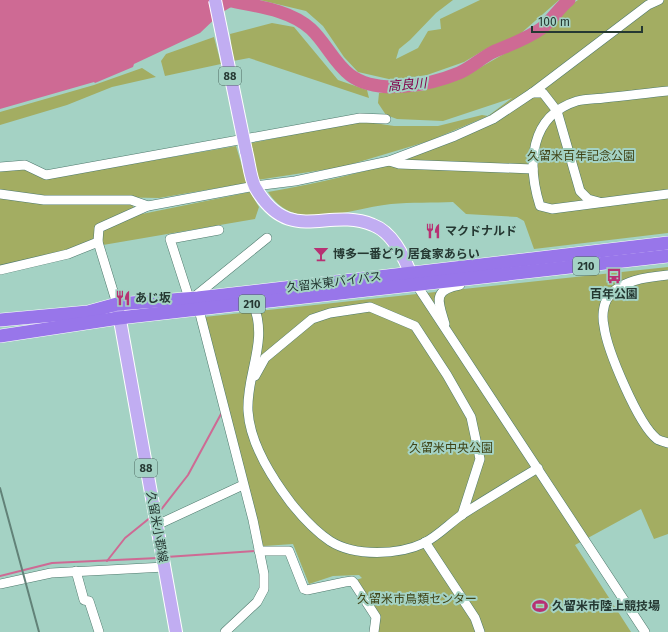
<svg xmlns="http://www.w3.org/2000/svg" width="668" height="632" font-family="'Fira Sans','Noto Sans JP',sans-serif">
<rect width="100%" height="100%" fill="#a4d2c4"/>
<g fill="#a3ad62">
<path d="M260,0H453L436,13L410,40L399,49L396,59L418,48L428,31L441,29L440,19L480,0H559L519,35L486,49L464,62L427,75L393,80L358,72L344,57L323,26L306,11Z"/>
<path d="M578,0H668V233L534,249L524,221L517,217L466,214L453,202C433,203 411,202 391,204C351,208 295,235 268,192C343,179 418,160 487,125L488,116L429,141L342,167L257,180L251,143L361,121L394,126H438L482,115L488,116L512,98L443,121L397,119L386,115L378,103L379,93L422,91L474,71L546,30L569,6Z"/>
<path d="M272,23L294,27L338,80L367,90L369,98L249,58L233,61L230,34Z"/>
<path d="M214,37L221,64L165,76L161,61L166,54Z"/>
<path d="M142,68L156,77L112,87L67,105L0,125V112L94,85Z"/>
<path d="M236,146L247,183L159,198L53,196L0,191V170L25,168L45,179Z"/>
<path d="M250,192L259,207L255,219L103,245L101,230L137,215Z"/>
<path d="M0,198L134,203L133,208L96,225L93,242L60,255L0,268Z"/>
<path d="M668,267V534L654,539L641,509L575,545L631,632H379L378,615L356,580L362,578L359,575L333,576L309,584L293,544L264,546L260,543L204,317Z"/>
</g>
<path fill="#ce6a94" d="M0,0H243L221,13L200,33L134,64L133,67L95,83L94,82L0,109Z"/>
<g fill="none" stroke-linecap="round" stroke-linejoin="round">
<g stroke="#ce6a94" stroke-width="2">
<path d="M160,511L188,475L221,414"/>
<path d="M166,557L255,551"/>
<path d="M107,561L125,538L151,517"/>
<path d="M0,576L52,563L158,558"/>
</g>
<path stroke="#ce6a94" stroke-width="13" d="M226,0C254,6 289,9 311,29C326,43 334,63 350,75C378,96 430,85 459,73C471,68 481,58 493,52C509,45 527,39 542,28C552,20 559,8 569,0"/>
<defs>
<g id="minor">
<path d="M668,91C647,93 626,96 604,98C596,99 585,99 577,101C529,116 527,165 540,206L552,209L668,194"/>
<path d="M532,93H543L557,111L580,191L588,199L599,202"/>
<path d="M389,161L399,164L533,169"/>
<path d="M0,167L25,165L46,175L360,118L386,119"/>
<path d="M0,194L44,200H131L148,206"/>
<path d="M0,270L68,254L98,242"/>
<path d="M668,275C648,277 619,280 607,299C603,306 602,317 604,326C607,350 638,424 657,439C660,441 665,442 668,443"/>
<path d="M414,281L645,632"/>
<path d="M189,298L170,239L219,230"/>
<path d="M193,298L267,238"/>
<path d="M117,304L98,242L99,228L148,206L255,186L295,181L389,161L455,136L493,119L532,93L648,5L659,0"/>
<path d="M253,304C269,341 246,374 248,411C250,444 272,478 291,503C303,518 315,531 330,541C355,557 399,555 424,543C438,536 450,523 463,514C488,498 513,483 538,468"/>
<path d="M199,310L253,520L264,574V589L257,602L225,632"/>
<path d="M445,324C438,301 432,290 460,285"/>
<path d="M255,376L265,358L312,319L330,313L370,307L415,326L447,375L471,417L480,459L462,515"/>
<path d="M157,525L243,485"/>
<path d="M425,542L475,618L480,632"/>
<path d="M259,551H289L304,589L307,590L345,582L352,581L354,583L376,617L374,632"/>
<path d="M76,571L84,600L89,601L99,632"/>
<path d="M0,584L51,573L165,567"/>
</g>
<g id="major">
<path d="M246,151C249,162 250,177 255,187C289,247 327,206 373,225C392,232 403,255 410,272"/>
<path d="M118,309L176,632"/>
</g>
<g id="highway">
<path d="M0,320L88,312L117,304L198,298L668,243"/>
<path d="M0,336L119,318L668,256"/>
</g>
</defs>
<use href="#minor" stroke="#4e796d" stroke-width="10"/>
<use href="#major" stroke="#fff" stroke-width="14"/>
<use href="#highway" stroke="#fff" stroke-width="14"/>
<use href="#minor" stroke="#fff" stroke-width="9"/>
<use href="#major" stroke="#c1adf2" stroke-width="12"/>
<use href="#highway" stroke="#9876ea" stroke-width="13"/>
<path stroke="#628278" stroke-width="2" d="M0,488L39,632"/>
<defs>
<path id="major-bridge" d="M215,0L246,151"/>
</defs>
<use href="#major-bridge" stroke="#fff" stroke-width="14" stroke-linecap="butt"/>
<use href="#major-bridge" stroke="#c1adf2" stroke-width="12"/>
</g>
<defs>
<symbol id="restaurant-bare" viewBox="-9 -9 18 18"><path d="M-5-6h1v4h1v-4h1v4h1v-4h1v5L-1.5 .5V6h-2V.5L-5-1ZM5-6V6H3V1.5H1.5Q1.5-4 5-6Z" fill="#b73173" stroke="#a4d2c4" stroke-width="2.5" paint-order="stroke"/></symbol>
<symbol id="bar-bare" viewBox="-9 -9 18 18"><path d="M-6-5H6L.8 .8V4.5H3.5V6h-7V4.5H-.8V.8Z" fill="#b73173" stroke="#a4d2c4" stroke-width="2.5" paint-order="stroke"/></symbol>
<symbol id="bus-bare" viewBox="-9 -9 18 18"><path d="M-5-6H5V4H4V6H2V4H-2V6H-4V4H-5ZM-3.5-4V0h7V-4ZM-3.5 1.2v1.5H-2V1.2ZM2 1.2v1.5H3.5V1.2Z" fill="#b73173" stroke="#a4d2c4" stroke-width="2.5" paint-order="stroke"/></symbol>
<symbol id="stadium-bare" viewBox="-9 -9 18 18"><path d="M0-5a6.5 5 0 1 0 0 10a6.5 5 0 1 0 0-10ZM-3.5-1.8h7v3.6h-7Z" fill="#b73173" stroke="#a4d2c4" stroke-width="2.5" paint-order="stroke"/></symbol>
</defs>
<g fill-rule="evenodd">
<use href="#restaurant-bare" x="422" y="220" width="22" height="22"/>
<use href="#bar-bare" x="310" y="243" width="22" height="22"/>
<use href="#bus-bare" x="603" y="265" width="22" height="22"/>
<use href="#restaurant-bare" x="112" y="287" width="22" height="22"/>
<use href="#stadium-bare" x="529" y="595" width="22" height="22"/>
</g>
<g text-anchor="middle" stroke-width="4" stroke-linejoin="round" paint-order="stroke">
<g fill="#a4d2c4" stroke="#4b665e" stroke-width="1">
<rect x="219" y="67" width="22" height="18" rx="3"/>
<rect x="573" y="257" width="26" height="18" rx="3"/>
<rect x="239" y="295" width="26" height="18" rx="3"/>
<rect x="135" y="459" width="22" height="18" rx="3"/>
</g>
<g font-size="11" font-weight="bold" fill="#253832">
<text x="230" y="80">88</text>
<text x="586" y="270">210</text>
<text x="252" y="308">210</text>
<text x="146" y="472">88</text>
</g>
<g font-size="12" fill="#404518" stroke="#a4d2c4">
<text x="581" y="160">久留米百年記念公園</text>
<text x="451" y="452">久留米中央公園</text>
<text x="417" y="603">久留米市鳥類センター</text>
</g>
<g font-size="12" font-weight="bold" fill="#253832" stroke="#a4d2c4" text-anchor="start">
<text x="445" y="235">マクドナルド</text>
<text x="333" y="258">博多一番どり 居食家あらい</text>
<text x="614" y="298" text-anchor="middle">百年公園</text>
<text x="135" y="302">あじ坂</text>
<text x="552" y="610">久留米市陸上競技場</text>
</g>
<g font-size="12" fill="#253832" stroke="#a4d2c4">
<text transform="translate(334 282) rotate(-7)" y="4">久留米東バイパス</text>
<text transform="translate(157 527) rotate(80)" y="4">久留米小郡線</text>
</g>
<g font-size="13" font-style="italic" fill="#82004b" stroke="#a4d2c4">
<text transform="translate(407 84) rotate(-5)" y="5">高良川</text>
</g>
</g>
<path d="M532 26v6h110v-6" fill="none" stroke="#253832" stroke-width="2"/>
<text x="538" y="26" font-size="12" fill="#253832" stroke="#a4d2c4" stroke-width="3" paint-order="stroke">100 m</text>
</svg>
